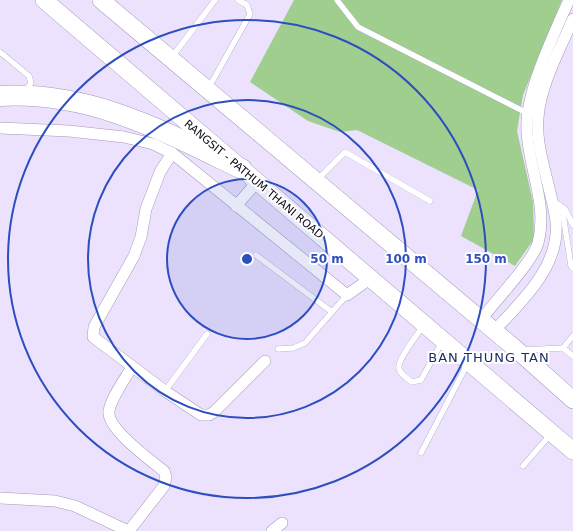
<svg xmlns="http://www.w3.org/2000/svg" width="573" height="531" font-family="'DejaVu Sans',sans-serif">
<rect width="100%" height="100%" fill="#ece2fd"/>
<path fill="#9fce8f" d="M294,0H562L523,95L517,131L533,202L534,239L515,266L461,236L478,190L357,130L340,132L308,121L250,82Z"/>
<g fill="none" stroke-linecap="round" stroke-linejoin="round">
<defs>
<g id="lane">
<path d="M337,0L358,27L529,114"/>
<path d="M0,52L29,76L31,83L27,89L24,90"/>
<path d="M172,57L215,0"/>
<path d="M208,89L250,14L247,5L238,0"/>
<path d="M317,180L345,152L430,201"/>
<path d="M555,204L563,214L571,266L573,268"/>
<path d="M558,204L565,209L573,225"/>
<path d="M256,255L332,312L347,295"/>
<path d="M423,326C418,334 397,360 399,368C400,375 407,378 412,382L421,380L442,342"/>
<path d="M563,348L573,356"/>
<path d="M278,349L293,348L305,343L332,312"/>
<path d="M523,350L563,348L573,336"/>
<path d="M165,391L207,334"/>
<path d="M421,453L468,363"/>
<path d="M523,466L550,435"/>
</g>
<g id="street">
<path d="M0,128L69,131L124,137L153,144L172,153L347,295L371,278"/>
<path d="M172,153L160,172L146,209L141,237L134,256L94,327L93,337L165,391L201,415H209L214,412L265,361"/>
<path d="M236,206L257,182"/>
<path d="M480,321C494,302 532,263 538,243C548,205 529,169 527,132C524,95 554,34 569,0"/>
<path d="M493,332C521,302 560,267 556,222C555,210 551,197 548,184C543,163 536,140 538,118C540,86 560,49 573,19"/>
<path d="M0,498L55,501L75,506L128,531"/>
<path d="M129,531L164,486L166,477L164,471C151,461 106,428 109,411C111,398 125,379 132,367"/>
<path d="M272,531L282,523"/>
</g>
<g id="primary">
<path d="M44,0L573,451"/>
<path d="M101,0L517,350L573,400"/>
</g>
<path id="highway" d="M0,96C91,91 163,131 242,169"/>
</defs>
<use href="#lane" stroke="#a499b8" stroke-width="6"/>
<use href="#street" stroke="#a499b8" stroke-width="12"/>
<use href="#primary" stroke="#a499b8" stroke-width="18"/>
<use href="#highway" stroke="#a499b8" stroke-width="21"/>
<use href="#lane" stroke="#fff" stroke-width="5.5"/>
<use href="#street" stroke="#fff" stroke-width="11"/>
<use href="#primary" stroke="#fff" stroke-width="17"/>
<use href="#highway" stroke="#fff" stroke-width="20"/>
</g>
<circle cx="247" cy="259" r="80" fill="#2d4ebe" fill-opacity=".12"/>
<g fill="none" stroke="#2d4ebe" stroke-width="2">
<circle cx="247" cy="259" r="80"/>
<circle cx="247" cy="259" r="159"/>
<circle cx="247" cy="259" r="239"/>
</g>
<g text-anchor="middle" stroke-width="4" stroke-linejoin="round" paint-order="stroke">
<g font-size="11" fill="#0f0a15" stroke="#fff">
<text transform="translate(254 179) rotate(40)" y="4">RANGSIT - PATHUM THANI ROAD</text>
</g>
<g font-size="13" letter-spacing="1" fill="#1b2d64" stroke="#fff">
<text x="489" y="362">BAN THUNG TAN</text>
</g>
</g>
<circle cx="247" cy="259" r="6" fill="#2d4ebe" stroke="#fff" stroke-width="2"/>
<g font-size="12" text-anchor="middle" font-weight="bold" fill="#2d4ebe" stroke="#fff" stroke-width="4" stroke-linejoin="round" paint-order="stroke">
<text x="327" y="263">50 m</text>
<text x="406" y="263">100 m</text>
<text x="486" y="263">150 m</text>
</g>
</svg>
